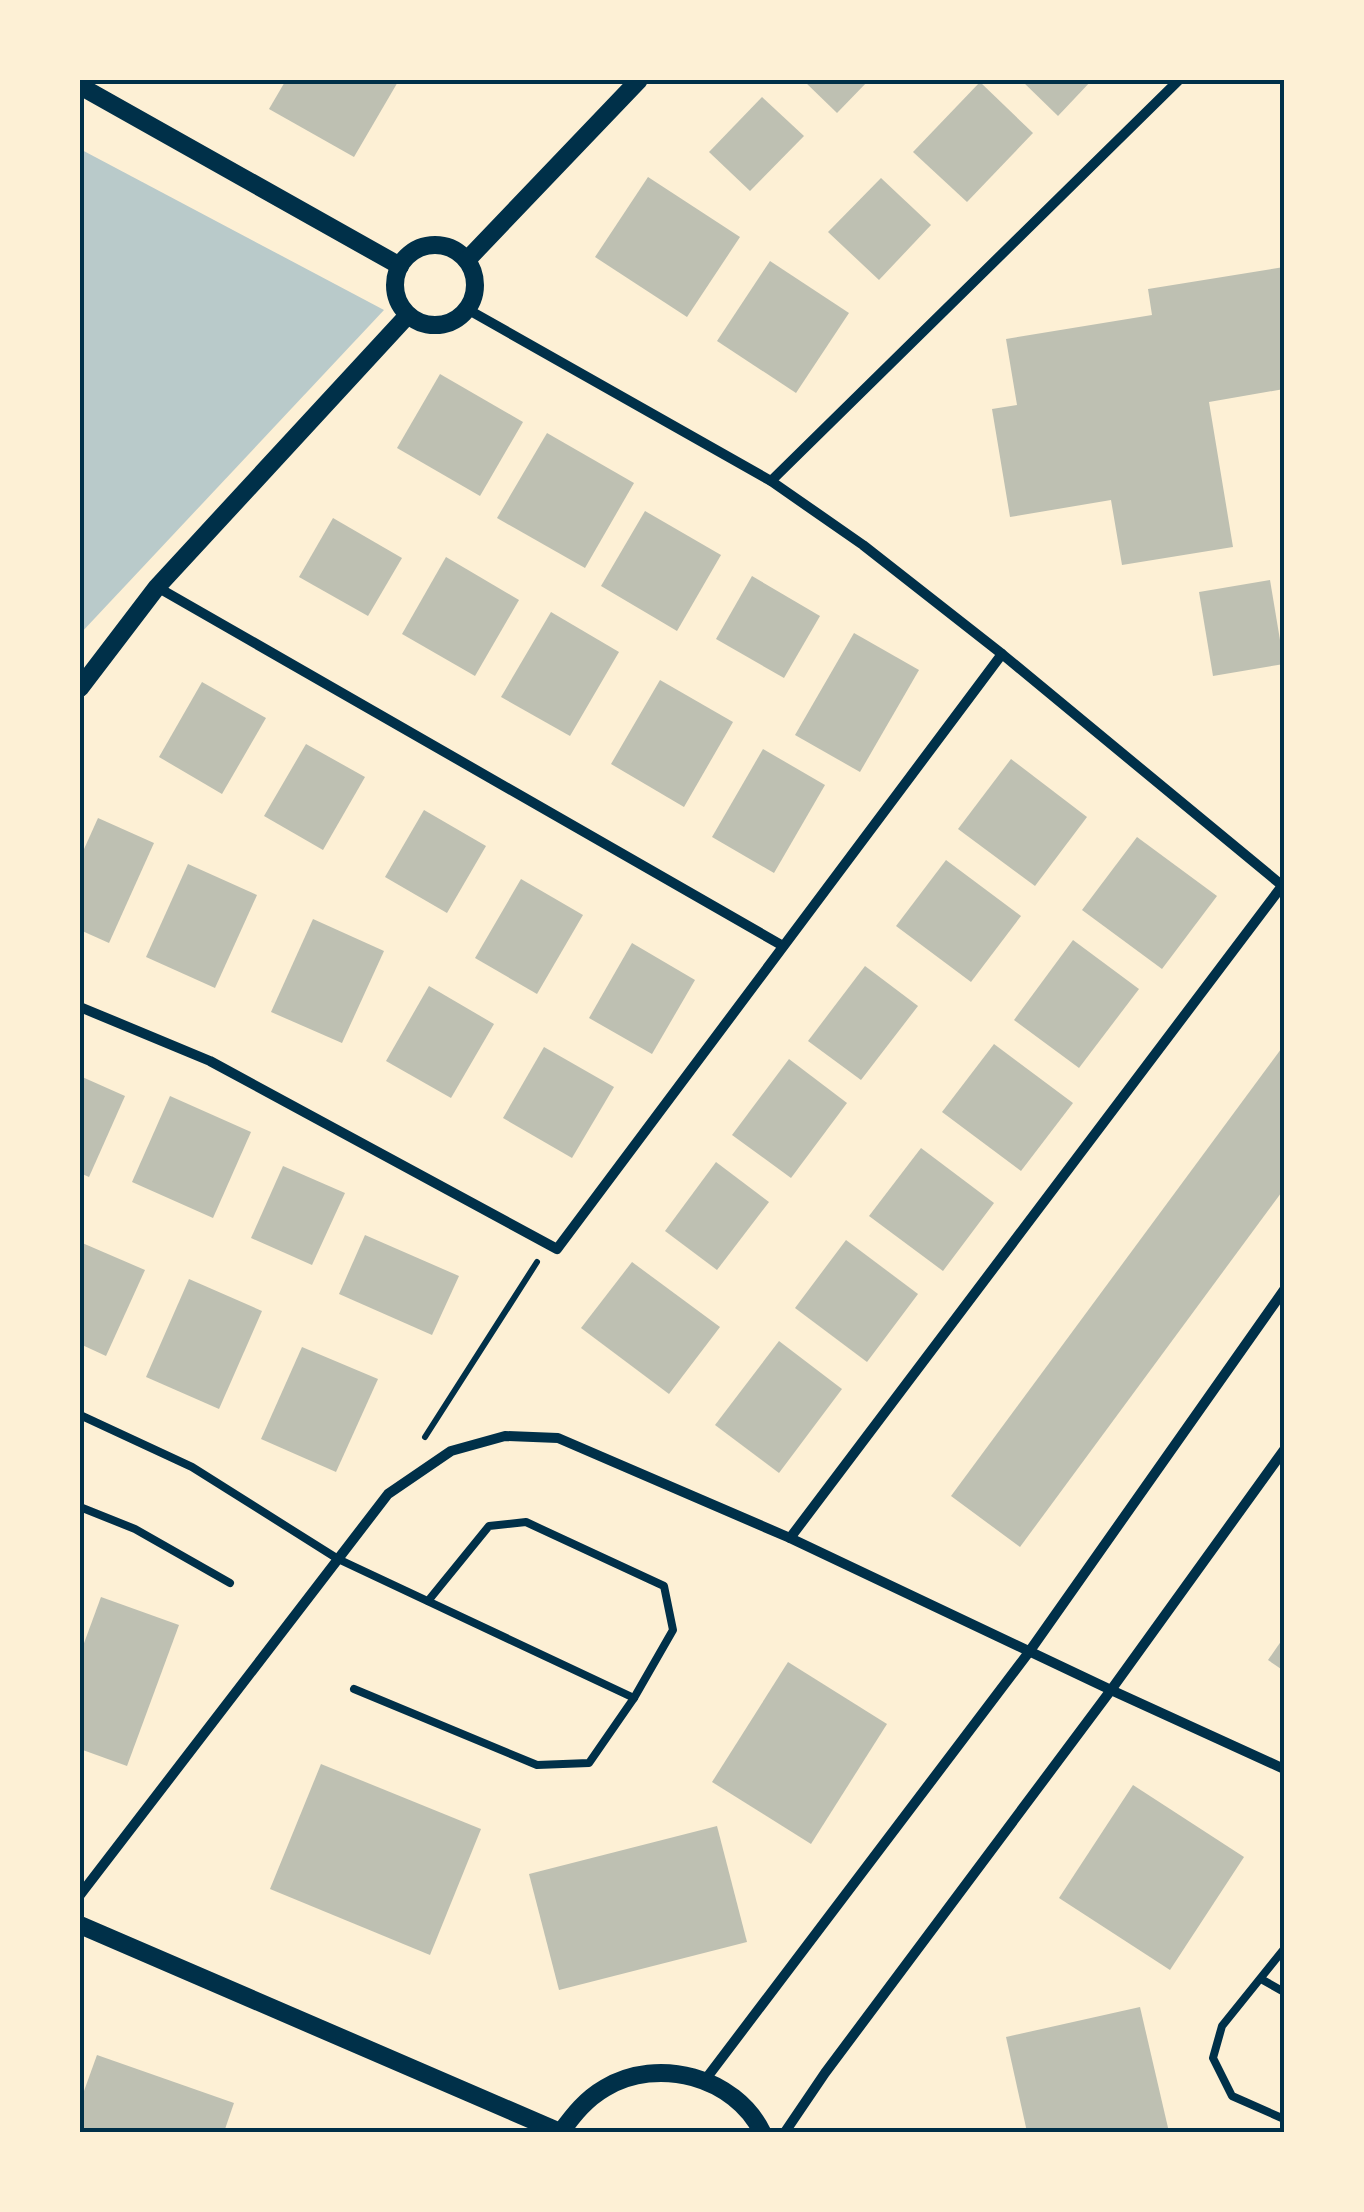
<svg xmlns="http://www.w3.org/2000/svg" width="1364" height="2212" font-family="'Exo 2',sans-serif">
<rect width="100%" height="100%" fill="#fdf0d5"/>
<path fill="#b9caca" d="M80,149L384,310L80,634Z"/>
<g fill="#bec0b2">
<path d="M286,80H399L354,157L269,109Z"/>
<path d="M803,80H869L837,113Z"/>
<path d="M1021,80H1092L1058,116Z"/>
<path d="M980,82L1033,133L967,202L913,152Z"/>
<path d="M762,97L804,136L750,191L709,152Z"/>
<path d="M648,177L740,237L687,317L595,257Z"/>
<path d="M881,178L931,225L879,280L828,232Z"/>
<path d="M770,261L849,313L796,393L717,341Z"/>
<path d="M1284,267V389L1209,402L1233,547L1122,565L1111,500L1010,517L992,409L1017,405L1006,339L1152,315L1148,289Z"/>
<path d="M440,374L523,422L480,496L397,448Z"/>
<path d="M547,433L634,483L585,568L497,518Z"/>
<path d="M645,511L721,555L677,631L601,586Z"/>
<path d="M333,518L402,558L368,616L299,577Z"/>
<path d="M446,557L519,600L475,676L402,634Z"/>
<path d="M752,576L820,616L784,678L716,639Z"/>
<path d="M1270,580L1284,664L1213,676L1199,592Z"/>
<path d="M551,612L619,652L570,736L501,697Z"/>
<path d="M854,633L919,670L860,772L795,735Z"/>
<path d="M660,680L733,722L684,807L611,764Z"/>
<path d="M202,682L266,718L222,794L159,757Z"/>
<path d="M306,744L365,777L323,850L264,816Z"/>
<path d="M763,749L825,785L774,873L712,837Z"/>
<path d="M1011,759L1087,817L1035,886L958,829Z"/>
<path d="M424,810L486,846L447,913L385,877Z"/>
<path d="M98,818L154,843L109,943L80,930V858Z"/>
<path d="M1137,837L1217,896L1162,969L1082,910Z"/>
<path d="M946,860L1021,916L971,982L896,926Z"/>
<path d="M188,864L257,895L215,988L146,957Z"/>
<path d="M521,879L583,915L537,994L475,958Z"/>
<path d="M313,919L384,951L342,1043L271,1012Z"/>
<path d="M1073,940L1139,989L1079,1068L1014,1020Z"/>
<path d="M632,943L695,980L652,1054L589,1018Z"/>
<path d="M865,966L918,1006L861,1080L808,1041Z"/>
<path d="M429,986L494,1024L451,1098L386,1061Z"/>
<path d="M994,1044L1073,1103L1021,1171L942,1112Z"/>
<path d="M1284,1045V1189L1020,1547L951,1496Z"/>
<path d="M544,1047L614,1087L572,1158L503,1118Z"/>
<path d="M789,1059L847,1103L791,1178L732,1135Z"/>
<path d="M80,1076L125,1096L89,1177L80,1173Z"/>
<path d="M170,1096L251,1132L213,1218L132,1182Z"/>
<path d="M921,1148L994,1203L943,1271L869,1216Z"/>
<path d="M716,1162L769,1202L717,1270L665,1231Z"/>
<path d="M283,1166L345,1193L312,1265L251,1238Z"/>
<path d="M365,1235L459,1276L432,1335L339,1294Z"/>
<path d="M846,1240L918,1294L867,1362L795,1308Z"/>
<path d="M80,1242L145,1270L106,1356L80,1344Z"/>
<path d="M632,1262L720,1327L669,1394L581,1328Z"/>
<path d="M189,1279L262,1311L219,1409L146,1377Z"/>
<path d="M779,1341L842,1389L779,1473L715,1425Z"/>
<path d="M302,1347L378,1379L336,1472L261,1439Z"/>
<path d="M101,1597L179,1625L127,1766L80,1749V1654Z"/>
<path d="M1284,1637V1671L1268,1660Z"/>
<path d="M788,1662L887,1724L811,1844L712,1782Z"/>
<path d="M321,1764L481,1829L430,1955L270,1889Z"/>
<path d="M1133,1785L1244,1857L1170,1970L1059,1898Z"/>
<path d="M717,1826L747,1942L559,1990L529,1874Z"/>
<path d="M1140,2007L1169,2132H1027L1006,2037Z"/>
<path d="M97,2055L234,2103L224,2132H80V2102Z"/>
</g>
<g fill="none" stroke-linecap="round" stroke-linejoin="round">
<path stroke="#003049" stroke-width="6" d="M425,1437L537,1262"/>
<g stroke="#003049" stroke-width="8">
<path d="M80,1415L192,1467L338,1559L634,1698"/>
<path d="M80,1507L135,1529L230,1583"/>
<path d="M354,1689L537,1765L589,1763L634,1698L673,1630L664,1586L526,1522L489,1526L428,1601"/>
<path d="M1284,1949L1222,2026L1213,2058L1232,2096L1284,2119"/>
<path d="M1261,1979L1284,1992"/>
</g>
<g stroke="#003049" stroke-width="10">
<path d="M467,309L771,481L863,545L1002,654L1284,887"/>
<path d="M771,481L1179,80"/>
<path d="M157,587L783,946"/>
<path d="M80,1007L210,1061L557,1249L1002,654"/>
<path d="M790,1538L1282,886"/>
<path d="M80,1895L388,1494L451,1451L505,1436L558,1438L790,1538L1111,1690L1284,1769"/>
<path d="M705,2080L1029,1652L1284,1290"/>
<path d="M785,2132L825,2073L1111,1690L1284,1450"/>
</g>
<g stroke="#003049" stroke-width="18">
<path d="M80,86L400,266"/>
<circle cx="435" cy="285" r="40"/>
<path d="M467,260L639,80"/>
<path d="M80,688L157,587L408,315"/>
<path d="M80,1925L560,2132"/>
<path d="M561,2132C574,2114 586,2099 605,2088C658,2056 735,2077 762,2132"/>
</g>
</g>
<rect width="1364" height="2212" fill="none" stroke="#fdf0d5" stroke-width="165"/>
<rect x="82" y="82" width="1200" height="2048" fill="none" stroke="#003049" stroke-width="4"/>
</svg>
